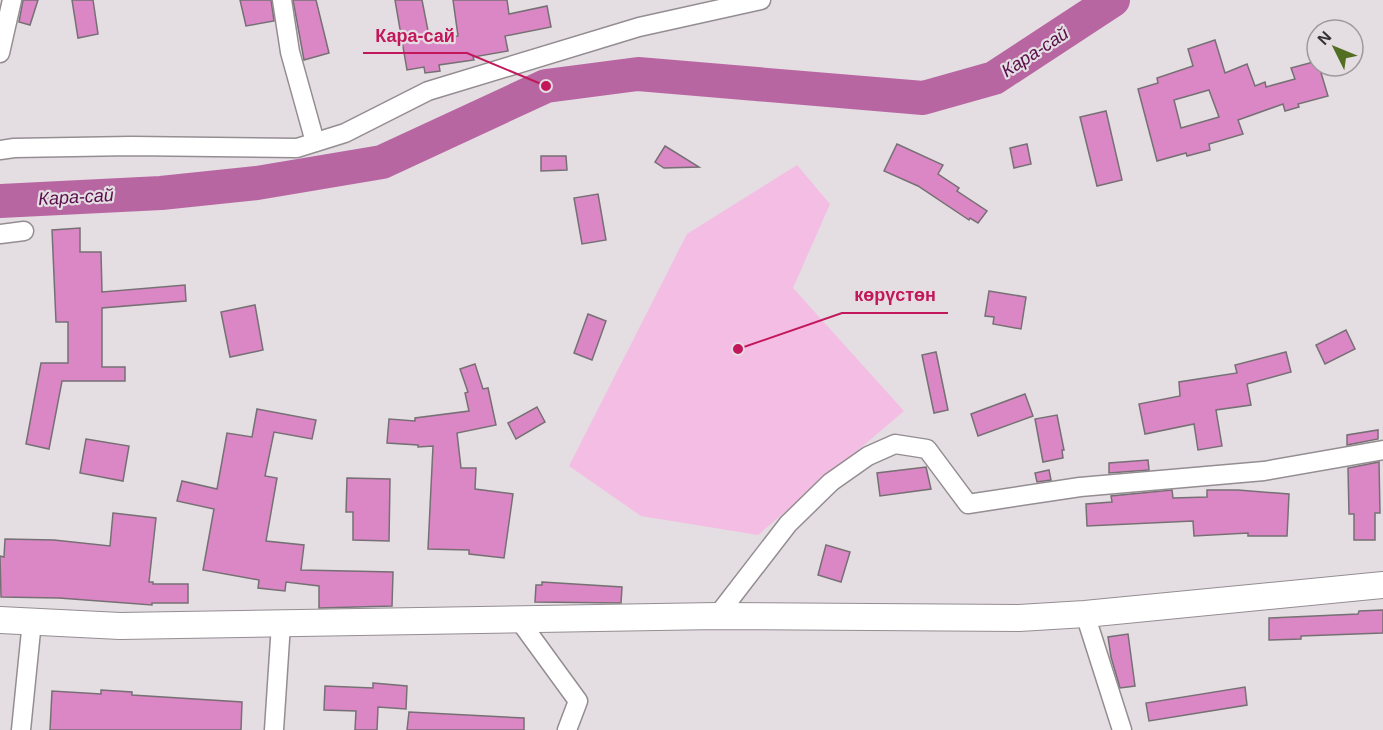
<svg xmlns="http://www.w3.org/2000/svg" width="1383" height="730" font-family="Helvetica,sans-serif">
<rect width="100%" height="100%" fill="#e4dde2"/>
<path fill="#f4bde3" d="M797,165L830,204L793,288L904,411L758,535L641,516L569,466L687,234Z"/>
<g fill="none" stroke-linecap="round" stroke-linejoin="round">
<path stroke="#b766a2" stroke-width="34" d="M0,201L161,193L257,183L382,162L546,86L638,74L923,98L994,78L1113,0"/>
</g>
<g fill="#db87c5" stroke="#767074" stroke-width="1.5" fill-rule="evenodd">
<path d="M23,0H38L30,25L19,22Z"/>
<path d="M72,0H93L98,34L78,38Z"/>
<path d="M240,0H271L274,21L246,26Z"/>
<path d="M293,0H316L329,53L304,60Z"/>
<path d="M395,0H422L430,41L458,36L453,0H507L509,14L547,6L551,27L505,36L508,51L473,57L474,60L439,65L440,71L425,73L424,67L407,70Z"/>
<path d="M1215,40L1225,73L1247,64L1255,86L1265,82L1266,87L1295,79L1291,68L1317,61V66H1319L1328,96L1298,104L1299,107L1285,111L1283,104L1238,120L1243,134L1209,144L1210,150L1187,156L1186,153L1157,161L1138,89L1158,83L1157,78L1193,66L1188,49ZM1209,90L1219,117L1181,128L1174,100Z"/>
<path d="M1106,111L1122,180L1097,186L1080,117Z"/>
<path d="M897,144L943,165L938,174L959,188L957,191L987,211L978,223L970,218L969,220L918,186L884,171Z"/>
<path d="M1027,144L1031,164L1014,168L1010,148Z"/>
<path d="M665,146L699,167L664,168L655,162Z"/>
<path d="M541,156H566L567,170L541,171Z"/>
<path d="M598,194L606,240L582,244L574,198Z"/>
<path d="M80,228V252H101L102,292L185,285L186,301L102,308V367H125V381H62L49,449L26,444L41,363H68V322H56L52,230Z"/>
<path d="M989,291L1026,297L1021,329L993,324L994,317L985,316Z"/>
<path d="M255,305L263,350L230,357L221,312Z"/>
<path d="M588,314L606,321L592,360L574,353Z"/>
<path d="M1346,330L1355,349L1325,364L1316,345Z"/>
<path d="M936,352L948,410L934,413L922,355Z"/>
<path d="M1286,352L1291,372L1247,384L1251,405L1216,410L1222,446L1198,450L1194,424L1145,434L1139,404L1180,396L1179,382L1237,373L1235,365Z"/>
<path d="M475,364L483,389L488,388L496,425L457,433L461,468H476L475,489L513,494L504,558L469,554V550L428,549L433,446L418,447V445L387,443L389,419L415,421V418L469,411L465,393L468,392L460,369Z"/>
<path d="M1025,394L1033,416L978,436L971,414Z"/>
<path d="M537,407L545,422L516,439L508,423Z"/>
<path d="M257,409L316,420L312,439L274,432L265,476L277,478L266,541L304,545L301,570L393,572L392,606L319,608V586L286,582L285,591L258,588L259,580L203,570L214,509L177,501L182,481L217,489L227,433L252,437Z"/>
<path d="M1057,415L1064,450H1062L1063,458L1043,462L1035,419Z"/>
<path d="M1378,430V439L1347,445V435Z"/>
<path d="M86,439L129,446L123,481L80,473Z"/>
<path d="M1148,460L1149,470L1109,473V463Z"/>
<path d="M1379,462L1380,513H1375V540H1354V514H1349L1348,468Z"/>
<path d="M926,467L931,489L880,496L877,473Z"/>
<path d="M1049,470L1051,480L1037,482L1035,473Z"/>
<path d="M347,478L390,479L389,541L353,540V512H346Z"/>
<path d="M1172,490L1173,498L1207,497V490H1238L1289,494L1287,536H1248V533L1194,536L1193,521L1087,526L1086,504L1112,502L1111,496Z"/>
<path d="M113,513L156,518L149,582H153V584H188V603H152V605L59,598L1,597L0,556L4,557L5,539L54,540L110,546Z"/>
<path d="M826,545L850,552L841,582L818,575Z"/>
<path d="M542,582L622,587L621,603L535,602L536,585H542Z"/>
<path d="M1383,610V633L1301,636V639L1269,640V618L1358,614L1359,611Z"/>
<path d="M1128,634L1135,686L1120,688L1111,657L1108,637Z"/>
<path d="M373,683L407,686L406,709L378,707L377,730H355L356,711L324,710L325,686L373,688Z"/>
<path d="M1245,687L1247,705L1149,721L1146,703Z"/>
<path d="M101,690L132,692V695L242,702L241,730H50L52,691L101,694Z"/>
<path d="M409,712L524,718V730H407Z"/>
</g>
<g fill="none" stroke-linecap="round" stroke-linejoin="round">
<defs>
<g id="minor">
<path d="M282,0L290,52L315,142"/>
<path d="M0,53L12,0"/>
<path d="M0,150L14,148L131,146L297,148L345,133L428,91L639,27L761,0"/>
<path d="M0,234L24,231"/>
<path d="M1085,614L1122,730"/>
<path d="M717,616L788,524L831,482L868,456L895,444L927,449L968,504L1080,487L1264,471L1383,450"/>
<path d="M519,620L578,701L567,730"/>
<path d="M21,730L32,621"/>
<path d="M274,730L281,624"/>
</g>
<path id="secondary" d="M0,620L120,626L717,616L1019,618L1085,614L1383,585"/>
</defs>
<use href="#minor" stroke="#948d92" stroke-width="21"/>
<use href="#secondary" stroke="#948d92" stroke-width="28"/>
<use href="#minor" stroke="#fff" stroke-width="18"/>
<use href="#secondary" stroke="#fff" stroke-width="26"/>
</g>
<g text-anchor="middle" stroke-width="4.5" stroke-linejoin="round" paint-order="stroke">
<g font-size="18" font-style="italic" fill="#590e4b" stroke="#e4dde2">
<text transform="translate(1035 52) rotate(-33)" y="6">Кара-сай</text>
<text transform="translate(76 197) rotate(-3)" y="6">Кара-сай</text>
</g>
</g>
<path fill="none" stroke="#c2185b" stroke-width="2" d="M546 86L467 53H363M738 349L842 313H948"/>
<g fill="#c2185b" stroke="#e4dde2" stroke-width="2">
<circle cx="546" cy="86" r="6"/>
<circle cx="738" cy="349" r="6"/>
</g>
<g font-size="18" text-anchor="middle" font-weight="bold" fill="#c2185b" stroke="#e4dde2" stroke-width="4.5" stroke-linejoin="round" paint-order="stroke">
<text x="415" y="42">Кара-сай</text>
<text x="895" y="301">көрүстөн</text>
</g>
<g transform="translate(1335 48) rotate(313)"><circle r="28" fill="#e4dde2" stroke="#9e999c" stroke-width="1.5"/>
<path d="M0-4.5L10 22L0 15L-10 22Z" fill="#526e21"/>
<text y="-9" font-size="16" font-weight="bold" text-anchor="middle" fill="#343234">N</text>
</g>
</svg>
